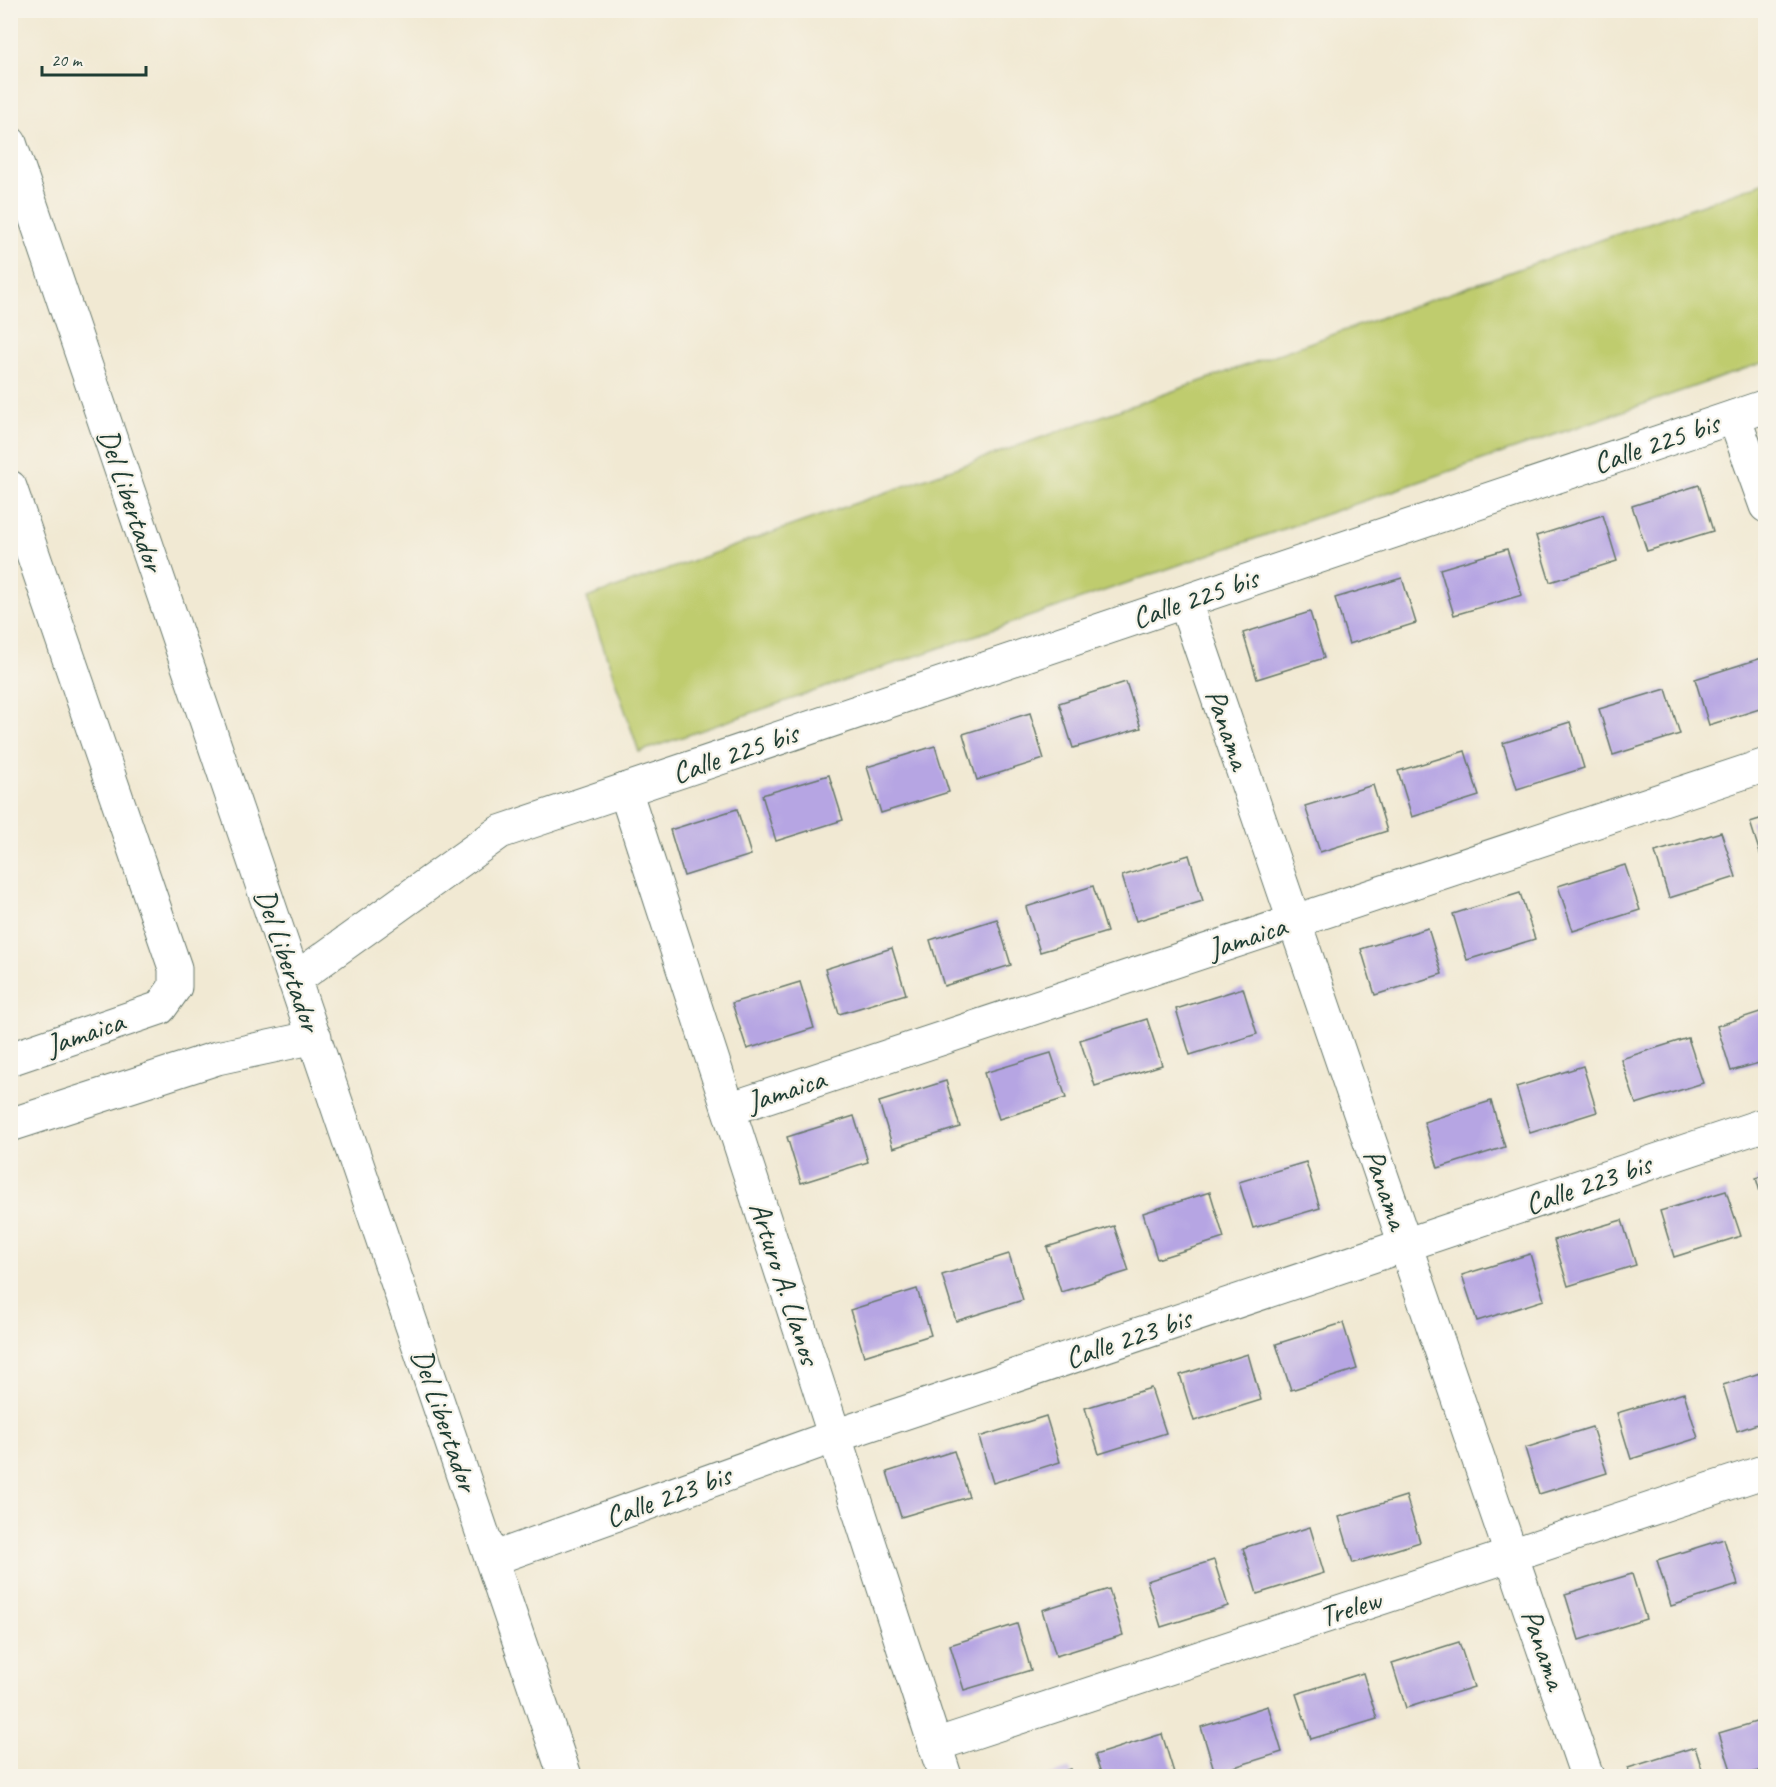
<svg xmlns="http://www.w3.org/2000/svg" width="1776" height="1787" font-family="Caveat,sans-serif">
<rect width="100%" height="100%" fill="#f7f3e8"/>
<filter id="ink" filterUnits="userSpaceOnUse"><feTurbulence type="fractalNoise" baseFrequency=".0167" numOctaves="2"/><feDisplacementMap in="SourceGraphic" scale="12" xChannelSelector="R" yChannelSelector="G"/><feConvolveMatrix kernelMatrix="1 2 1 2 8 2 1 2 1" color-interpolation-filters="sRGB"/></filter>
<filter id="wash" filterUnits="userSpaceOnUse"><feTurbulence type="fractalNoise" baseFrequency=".008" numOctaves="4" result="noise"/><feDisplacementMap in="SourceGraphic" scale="24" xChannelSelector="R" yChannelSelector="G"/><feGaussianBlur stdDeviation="1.35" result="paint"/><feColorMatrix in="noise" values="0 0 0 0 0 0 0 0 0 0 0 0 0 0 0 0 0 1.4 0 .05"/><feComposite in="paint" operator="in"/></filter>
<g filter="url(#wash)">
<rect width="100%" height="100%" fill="#f1e9d3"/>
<path fill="#bfcc6e" stroke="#6f8451" stroke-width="1.5" d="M1765,182V362L639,752L587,598Z"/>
<g id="blocks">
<g fill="#b6a5e3">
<path d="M1699,485L1713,531L1647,551L1632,506Z"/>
<path d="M1603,515L1617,561L1550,582L1536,536Z"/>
<path d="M1507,549L1522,595L1454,615L1440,569Z"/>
<path d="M1402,578L1416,623L1349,644L1335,598Z"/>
<path d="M1310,612L1324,658L1257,679L1243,633Z"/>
<path d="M1762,658L1766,669V707L1709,725L1695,679Z"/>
<path d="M1126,682L1141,728L1073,748L1059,703Z"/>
<path d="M1666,689L1680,734L1613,755L1599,709Z"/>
<path d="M1030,713L1044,759L977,780L963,734Z"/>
<path d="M1570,722L1584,768L1517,789L1503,743Z"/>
<path d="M935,746L949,792L881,813L867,767Z"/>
<path d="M1465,751L1479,796L1412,817L1398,771Z"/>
<path d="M829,775L843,820L776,841L762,795Z"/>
<path d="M1373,785L1387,831L1320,852L1305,806Z"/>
<path d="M737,809L751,855L684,876L670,830Z"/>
<path d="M1766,817V869H1765L1750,822Z"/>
<path d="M1721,832L1736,877L1669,898L1655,852Z"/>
<path d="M1189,855L1203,901L1136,921L1122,876Z"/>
<path d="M1625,865L1640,910L1573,931L1558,886Z"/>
<path d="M1093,886L1107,932L1040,952L1026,907Z"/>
<path d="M1520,893L1535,939L1467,960L1453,914Z"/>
<path d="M997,919L1011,965L944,986L930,940Z"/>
<path d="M1428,928L1442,974L1375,995L1361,949Z"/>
<path d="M892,948L906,994L839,1014L825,969Z"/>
<path d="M800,982L814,1028L747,1049L732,1003Z"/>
<path d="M1243,988L1257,1034L1190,1055L1176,1009Z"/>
<path d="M1766,1010V1061L1731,1071L1717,1026Z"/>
<path d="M1147,1019L1162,1065L1095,1086L1080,1040Z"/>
<path d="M1688,1038L1703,1083L1636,1104L1621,1059Z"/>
<path d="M1051,1053L1066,1098L999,1119L984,1073Z"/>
<path d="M1583,1066L1597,1112L1530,1133L1516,1087Z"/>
<path d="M946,1081L960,1127L893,1148L879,1102Z"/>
<path d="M1491,1101L1505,1147L1438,1168L1424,1122Z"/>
<path d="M854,1116L868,1162L801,1183L787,1137Z"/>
<path d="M1306,1162L1320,1208L1253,1228L1239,1182Z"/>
<path d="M1766,1175V1209H1765L1756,1178Z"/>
<path d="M1726,1191L1741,1236L1674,1257L1660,1211Z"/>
<path d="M1210,1192L1224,1238L1157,1259L1143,1213Z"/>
<path d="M1622,1220L1636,1265L1568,1286L1554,1240Z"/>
<path d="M1114,1226L1129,1271L1061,1292L1047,1247Z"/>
<path d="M1009,1254L1023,1300L956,1321L942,1275Z"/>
<path d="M1530,1254L1544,1300L1477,1321L1462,1275Z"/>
<path d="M917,1289L931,1335L864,1356L850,1310Z"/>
<path d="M1343,1323L1357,1369L1291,1390L1276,1344Z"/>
<path d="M1248,1354L1261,1400L1194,1421L1180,1375Z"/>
<path d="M1766,1371V1421L1737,1431L1723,1385Z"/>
<path d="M1151,1388L1166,1433L1099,1454L1085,1408Z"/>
<path d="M1684,1393L1698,1438L1631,1459L1617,1413Z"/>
<path d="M1046,1416L1060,1462L993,1483L979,1437Z"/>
<path d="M1592,1427L1607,1473L1539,1494L1525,1448Z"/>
<path d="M954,1451L969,1497L901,1517L887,1472Z"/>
<path d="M1406,1496L1420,1542L1353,1563L1339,1517Z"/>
<path d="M1310,1527L1324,1573L1257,1594L1243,1548Z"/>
<path d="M1724,1539L1738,1585L1671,1606L1657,1560Z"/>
<path d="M1214,1560L1228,1606L1161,1627L1147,1581Z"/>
<path d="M1632,1574L1646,1619L1579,1640L1565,1594Z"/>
<path d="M1109,1589L1123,1635L1056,1656L1042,1610Z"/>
<path d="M1017,1624L1031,1670L964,1690L950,1645Z"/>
<path d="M1459,1642L1474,1687L1406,1708L1392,1663Z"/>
<path d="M1363,1673L1377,1719L1311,1739L1296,1694Z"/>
<path d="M1268,1706L1282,1752L1215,1773L1201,1727Z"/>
<path d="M1766,1719V1769L1741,1776H1733L1719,1733Z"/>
<path d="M1162,1734L1175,1776H1102L1095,1755Z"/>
<path d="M1695,1747L1704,1776H1630L1628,1768Z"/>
<path d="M1070,1769L1072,1776H1048Z"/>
</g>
</g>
</g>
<g filter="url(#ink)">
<use href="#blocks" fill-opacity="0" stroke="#68796c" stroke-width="1.5"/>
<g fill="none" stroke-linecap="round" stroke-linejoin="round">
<defs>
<g id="minor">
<path d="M10,143L565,1776"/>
<path d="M1734,417L1766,506"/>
<path d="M10,487L175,968V987L160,1008L10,1059"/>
<path d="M1185,602L1587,1776"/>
<path d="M625,790L945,1776"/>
<path d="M294,980L500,832L1766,406"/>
<path d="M729,1109L1766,765"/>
<path d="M10,1125L217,1058L315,1037"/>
<path d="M492,1559L835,1436L1766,1124"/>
<path d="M935,1745L1766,1471"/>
</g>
</defs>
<use href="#minor" stroke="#68796c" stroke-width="35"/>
<use href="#minor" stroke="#fff" stroke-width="33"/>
</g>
</g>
<g text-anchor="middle" stroke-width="4.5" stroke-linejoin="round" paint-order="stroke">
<g font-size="30" fill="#1f3d34" stroke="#f7f3e8">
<text transform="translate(1656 443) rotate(-19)" y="10">Calle 225 bis</text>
<text transform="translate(131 500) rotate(71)" y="10">Del Libertador</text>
<text transform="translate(1195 598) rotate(-19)" y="10">Calle 225 bis</text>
<text transform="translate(1228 729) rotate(71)" y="10">Panama</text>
<text transform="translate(735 753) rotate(-19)" y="10">Calle 225 bis</text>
<text transform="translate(1247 937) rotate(-18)" y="10">Jamaica</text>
<text transform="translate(288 960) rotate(71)" y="10">Del Libertador</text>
<text transform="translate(85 1033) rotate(-19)" y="10">Jamaica</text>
<text transform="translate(786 1090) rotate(-18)" y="10">Jamaica</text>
<text transform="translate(1588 1184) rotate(-19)" y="10">Calle 223 bis</text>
<text transform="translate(1386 1189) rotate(71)" y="10">Panama</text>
<text transform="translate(785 1283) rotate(72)" y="10">Arturo A. Llanos</text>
<text transform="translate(1128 1338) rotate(-19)" y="10">Calle 223 bis</text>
<text transform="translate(445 1420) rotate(71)" y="10">Del Libertador</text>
<text transform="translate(668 1496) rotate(-20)" y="10">Calle 223 bis</text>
<text transform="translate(1350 1608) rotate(-18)" y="10">Trelew</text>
<text transform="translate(1544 1649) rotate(71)" y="10">Panama</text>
</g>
</g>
<rect width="1776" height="1787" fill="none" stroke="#f7f3e8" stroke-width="36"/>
<path d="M42 66v9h104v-9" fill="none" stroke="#1f3d34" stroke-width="3"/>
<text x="51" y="66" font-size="18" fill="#1f3d34" stroke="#f7f3e8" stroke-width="4.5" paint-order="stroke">20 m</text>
</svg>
